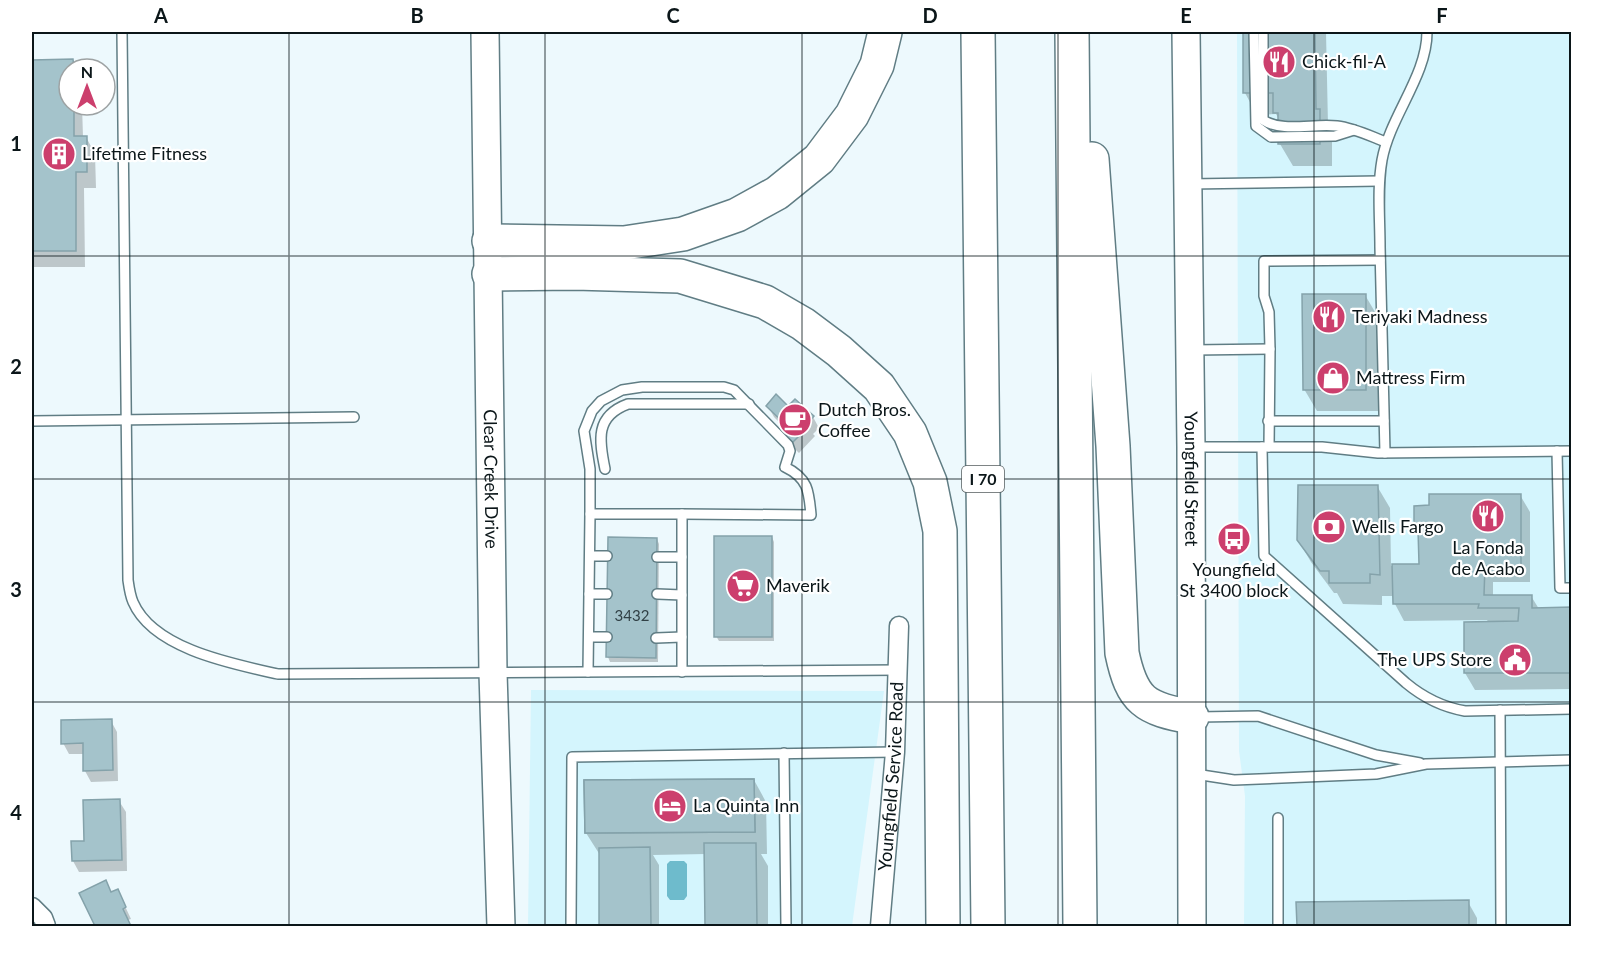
<svg xmlns="http://www.w3.org/2000/svg" width="1603" height="958" font-family="Lato,sans-serif">
<rect width="100%" height="100%" fill="#edf9fd"/>
<g fill="#d4f5fd">
<path d="M1237,32H1571V926H1244L1245,796L1239,751Z"/>
<path d="M531,690L884,691L852,926H528Z"/>
</g>
<path fill="#6ebbcc" d="M670,861H684L687,864V896L684,900H670L667,896V864Z"/>
<g fill="#0003">
<path d="M1245,32H1326L1328,125L1332,132V166H1293L1280,144V121L1276,114L1257,115L1245,93Z"/>
<path d="M32,61H73L77,69H69V105H82L83,137H86L95,154L96,188H84L85,267H32Z"/>
<path d="M1365,295L1378,317V411H1317L1304,389Z"/>
<path d="M768,406L788,408L813,417L819,428L813,434L815,436L799,453L790,444L787,430L774,417Z"/>
<path d="M1377,486L1390,508L1391,566H1420V538L1415,530V507L1520,495L1530,512V582H1493V596H1531L1539,609L1572,608V689L1475,690L1465,673V623H1489L1487,620L1404,621L1395,604L1394,596H1382V605L1343,604L1337,593H1334L1311,562L1298,540Z"/>
<path d="M772,537L774,542V641H719L716,636Z"/>
<path d="M657,539L659,544L658,662H610L608,657Z"/>
<path d="M111,721L117,732L118,781L91,782L85,771L84,754H69L63,743Z"/>
<path d="M754,780L766,802L767,854H761L768,866V926H707L706,854L653,855L659,865V926H601L600,855L586,833V781Z"/>
<path d="M119,801L126,812L127,871L79,872L73,861L85,843Z"/>
<path d="M111,893L123,902L131,919L128,920L131,926H96L81,894Z"/>
<path d="M1468,902L1477,918V926H1298V904Z"/>
</g>
<g fill="#a4c3cb" stroke="#84a2aa" stroke-width="1.5">
<path d="M1243,32H1315L1316,109H1320V144H1278V113H1273V93H1243Z"/>
<path d="M73,59L74,69H69V105H74V136H87V172H76V251H32V60Z"/>
<path d="M1302,294H1366V390H1303Z"/>
<path d="M776,394L788,406L795,399L814,416L808,423L810,425L792,443L782,433L788,427L766,406Z"/>
<path d="M1298,485H1378L1380,575L1370,574V583H1329V571H1320L1297,540Z"/>
<path d="M1429,494H1521V566H1485L1484,595H1532V608L1572,607V673H1464V622L1518,621L1519,608H1478L1479,604H1393L1392,564H1419L1418,530H1414V506L1429,505Z"/>
<rect x="714" y="536" width="58" height="101"/>
<path d="M608,537L657,538L656,658L606,657Z"/>
<path d="M112,719L113,770L83,771V743L61,744V720Z"/>
<path d="M754,779L755,832L585,833L584,780Z"/>
<path d="M754,779L755,832L585,833L584,780Z"/>
<path d="M120,799L122,860L72,861L71,841H84L83,800Z"/>
<path d="M704,843H756L757,926H705Z"/>
<path d="M650,847L651,926H599V848Z"/>
<path d="M106,880L111,892L118,889L126,907L123,909L131,926H95L79,893Z"/>
<path d="M1469,900V926H1297L1296,902Z"/>
</g>
<g fill="none" stroke-linecap="round" stroke-linejoin="round">
<defs>
<g id="lane">
<path d="M122,32L128,580C129,587 130,595 133,602C153,649 233,664 278,674L899,670"/>
<path d="M1254,32L1256,126L1271,137L1335,136L1354,130"/>
<path d="M1263,32V120C1283,133 1313,123 1337,126C1354,128 1370,136 1386,142"/>
<path d="M1190,184L1379,181"/>
<path d="M1193,350L1270,349"/>
<path d="M32,421L354,417"/>
<path d="M1268,421H1384"/>
<path d="M1194,447H1322L1378,453L1572,451"/>
<path d="M1262,447L1264,556L1406,683C1424,698 1442,707 1465,711L1572,709"/>
<path d="M1269,447L1270,349L1269,312L1264,296V261L1380,260"/>
<path d="M1557,451L1560,588H1572"/>
<path d="M1385,453C1383,384 1381,315 1380,247C1380,218 1377,188 1382,160C1390,116 1427,76 1427,32"/>
<path d="M605,469C599,440 595,416 628,404H749"/>
<path d="M590,514V469L584,431L592,411L601,401L622,390L642,387H724L734,390L788,445L790,451L785,467C808,478 809,491 811,515L682,514"/>
<path d="M590,556H607"/>
<path d="M657,557H682"/>
<path d="M589,594H607"/>
<path d="M657,594L682,595"/>
<path d="M589,637H607"/>
<path d="M656,638L682,637"/>
<path d="M588,672L590,514H682V672"/>
<path d="M1500,710L1501,926"/>
<path d="M1198,717L1258,716L1376,755L1420,763"/>
<path d="M784,753L786,926"/>
<path d="M1195,774L1234,780L1376,774L1426,764L1572,760"/>
<path d="M1278,818V926"/>
<path d="M571,926L572,757L895,752"/>
</g>
<g id="street">
<path d="M32,907L43,918L46,926"/>
<path id="s1" d="M880,926L895,752L899,626"/>
</g>
<g id="secondary">
<path id="s2" d="M485,32L493,673L501,926"/>
<path id="s3" d="M1186,32L1191,447L1192,926"/>
</g>
<g id="highway">
<path d="M978,32L988,926"/>
<path d="M1072,32L1080,926"/>
<path d="M1092,159L1113,446L1122,653C1132,701 1145,709 1192,717"/>
<path d="M489,241L624,243L683,234L737,215L777,193L819,159L852,115L877,65L885,32"/>
<path d="M489,274L575,273L680,276L765,302L803,324L839,351L879,387L910,433L930,482L940,531L943,926"/>
</g>
</defs>
<use href="#lane" stroke="#607d84" stroke-width="12"/>
<use href="#street" stroke="#607d84" stroke-width="21"/>
<use href="#secondary" stroke="#607d84" stroke-width="30"/>
<use href="#highway" stroke="#607d84" stroke-width="36"/>
<use href="#lane" stroke="#fff" stroke-width="9"/>
<use href="#street" stroke="#fff" stroke-width="18"/>
<use href="#secondary" stroke="#fff" stroke-width="27"/>
<use href="#highway" stroke="#fff" stroke-width="33"/>
</g>
<path fill="none" stroke="#0b1619" stroke-width="1.5" stroke-opacity="0.55" d="M289,32V926M545,32V926M802,32V926M1058,32V926M1314,32V926M32,256H1572M32,479H1572M32,702H1572"/>
<defs>
<symbol id="restaurant-disc" viewBox="-11 -11 22 22"><circle r="9.5" fill="#cc3f6d" stroke="#fff"/><path d="M-5-6h1v4h1v-4h1v4h1v-4h1v5L-1.5 .5V6h-2V.5L-5-1ZM5-6V6H3V1.5H1.5Q1.5-4 5-6Z" fill="#fff"/></symbol>
<symbol id="building-disc" viewBox="-11 -11 22 22"><circle r="9.5" fill="#cc3f6d" stroke="#fff"/><path d="M-4-6H4V6H1V3H-1V6H-4ZM-2.5-4.3h1.7v1.8h-1.7ZM.8-4.3h1.7v1.8H.8ZM-2.5-1h1.7V.8h-1.7ZM.8-1h1.7V.8H.8Z" fill="#fff"/></symbol>
<symbol id="shop-disc" viewBox="-11 -11 22 22"><circle r="9.5" fill="#cc3f6d" stroke="#fff"/><path d="M-5-2.5h2.3a2.7 3.5 0 0 1 5.4 0H5L5.5 6h-11ZM-1.5-2.5h3a1.5 2.3 0 0 0-3 0Z" fill="#fff"/></symbol>
<symbol id="cafe-disc" viewBox="-11 -11 22 22"><circle r="9.5" fill="#cc3f6d" stroke="#fff"/><path d="M-5.5-4.5H6V0H3Q3 3.5 0 3.5H-2.5Q-5.5 3.5-5.5 0ZM3-3.2v2h1.7v-2ZM-6 4.5H4V6H-6Z" fill="#fff"/></symbol>
<symbol id="bank-disc" viewBox="-11 -11 22 22"><circle r="9.5" fill="#cc3f6d" stroke="#fff"/><path d="M-6-4H6V4H-6ZM0-2.3a2.3 2.3 0 1 0 0 4.6a2.3 2.3 0 1 0 0-4.6Z" fill="#fff"/></symbol>
<symbol id="bus-disc" viewBox="-11 -11 22 22"><circle r="9.5" fill="#cc3f6d" stroke="#fff"/><path d="M-5-6H5V4H4V6H2V4H-2V6H-4V4H-5ZM-3.5-4V0h7V-4ZM-3.5 1.2v1.5H-2V1.2ZM2 1.2v1.5H3.5V1.2Z" fill="#fff"/></symbol>
<symbol id="supermarket-disc" viewBox="-11 -11 22 22"><circle r="9.5" fill="#cc3f6d" stroke="#fff"/><path d="M-6-5.5h2.5l.6 2H6L4.5 2H-2.5L-4.4-4H-6ZM-1.5 3.2a1.3 1.3 0 1 0 .1 0ZM3 3.2a1.3 1.3 0 1 0 .1 0Z" fill="#fff"/></symbol>
<symbol id="civic-disc" viewBox="-11 -11 22 22"><circle r="9.5" fill="#cc3f6d" stroke="#fff"/><path d="M-.6-6.5H3V-4.5H.6V-3L4-1V1h2V6H-6V1h2V-1L-.6-3ZM-1.2 2.5V6h2.4V2.5Z" fill="#fff"/></symbol>
<symbol id="hotel-disc" viewBox="-11 -11 22 22"><circle r="9.5" fill="#cc3f6d" stroke="#fff"/><path d="M-6-4.5h1.5V1H6V5H4.5V3h-9V5H-6ZM-4 0a1.8 1.8 0 1 1 3.6 0ZM.5 0V-2.5h3Q6-2.5 6 0Z" fill="#fff"/></symbol>
</defs>
<g fill-rule="evenodd">
<use href="#restaurant-disc" x="1260" y="43" width="38" height="38"/>
<use href="#building-disc" x="40" y="135" width="38" height="38"/>
<use href="#restaurant-disc" x="1310" y="298" width="38" height="38"/>
<use href="#shop-disc" x="1314" y="359" width="38" height="38"/>
<use href="#cafe-disc" x="776" y="401" width="38" height="38"/>
<use href="#restaurant-disc" x="1469" y="497" width="38" height="38"/>
<use href="#bank-disc" x="1310" y="508" width="38" height="38"/>
<use href="#bus-disc" x="1215" y="520" width="38" height="38"/>
<use href="#supermarket-disc" x="724" y="567" width="38" height="38"/>
<use href="#civic-disc" x="1496" y="641" width="38" height="38"/>
<use href="#hotel-disc" x="651" y="787" width="38" height="38"/>
</g>
<g text-anchor="middle" stroke-width="4.5" stroke-linejoin="round" paint-order="stroke">
<g font-size="15" fill="#314146">
<text x="632" y="621">3432</text>
</g>
<rect fill="#fff" stroke="#545c5e" stroke-width="1.5" x="962" y="466" width="42" height="26" rx="4.5"/>
<g font-size="16" font-weight="bold" fill="#0b1619">
<text x="983" y="485">I 70</text>
</g>
<g font-size="18" fill="#0b1619" stroke="#fff" text-anchor="start">
<text x="1302" y="68">Chick-fil-A</text>
<text x="82" y="160">Lifetime Fitness</text>
<text x="1352" y="323">Teriyaki Madness</text>
<text x="1356" y="384">Mattress Firm</text>
<text x="818" y="416">Dutch Bros.<tspan x="818" dy="21">Coffee</tspan></text>
<text x="1352" y="533">Wells Fargo</text>
<text x="1488" y="554" text-anchor="middle">La Fonda<tspan x="1488" dy="21">de Acabo</tspan></text>
<text x="1234" y="576" text-anchor="middle">Youngfield<tspan x="1234" dy="21">St 3400 block</tspan></text>
<text x="766" y="592">Maverik</text>
<text x="1492" y="666" text-anchor="end">The UPS Store</text>
<text x="693" y="812">La Quinta Inn</text>
</g>
<g font-size="18" fill="#0b1619" stroke="#fff">
<text dy="6" stroke="none"><textPath href="#s2" startOffset="447">Clear Creek Drive</textPath></text>
<text dy="6" stroke="none"><textPath href="#s3" startOffset="447">Youngfield Street</textPath></text>
<text dy="6" stroke="none"><textPath href="#s1" startOffset="150">Youngfield Service Road</textPath></text>
</g>
</g>
<rect width="1603" height="958" fill="none" stroke="#ffffff" stroke-width="66"/>
<g transform="translate(87 87)"><circle r="28" fill="#ffffff" stroke="#9da2a3" stroke-width="1.5"/>
<path d="M0-4.5L10 22L0 15L-10 22Z" fill="#cc3f6d"/>
<text y="-9" font-size="16" font-weight="bold" text-anchor="middle" fill="#0b1619">N</text>
</g>
<rect x="33" y="33" width="1537" height="892" fill="none" stroke="#0b1619" stroke-width="2"/>
<g font-size="20" text-anchor="middle" font-weight="bold" fill="#0b1619">
<text x="161" y="23">A</text>
<text x="417" y="23">B</text>
<text x="673" y="23">C</text>
<text x="930" y="23">D</text>
<text x="1186" y="23">E</text>
<text x="1442" y="23">F</text>
<text x="16" y="151">1</text>
<text x="16" y="374">2</text>
<text x="16" y="597">3</text>
<text x="16" y="820">4</text>
</g>
</svg>
